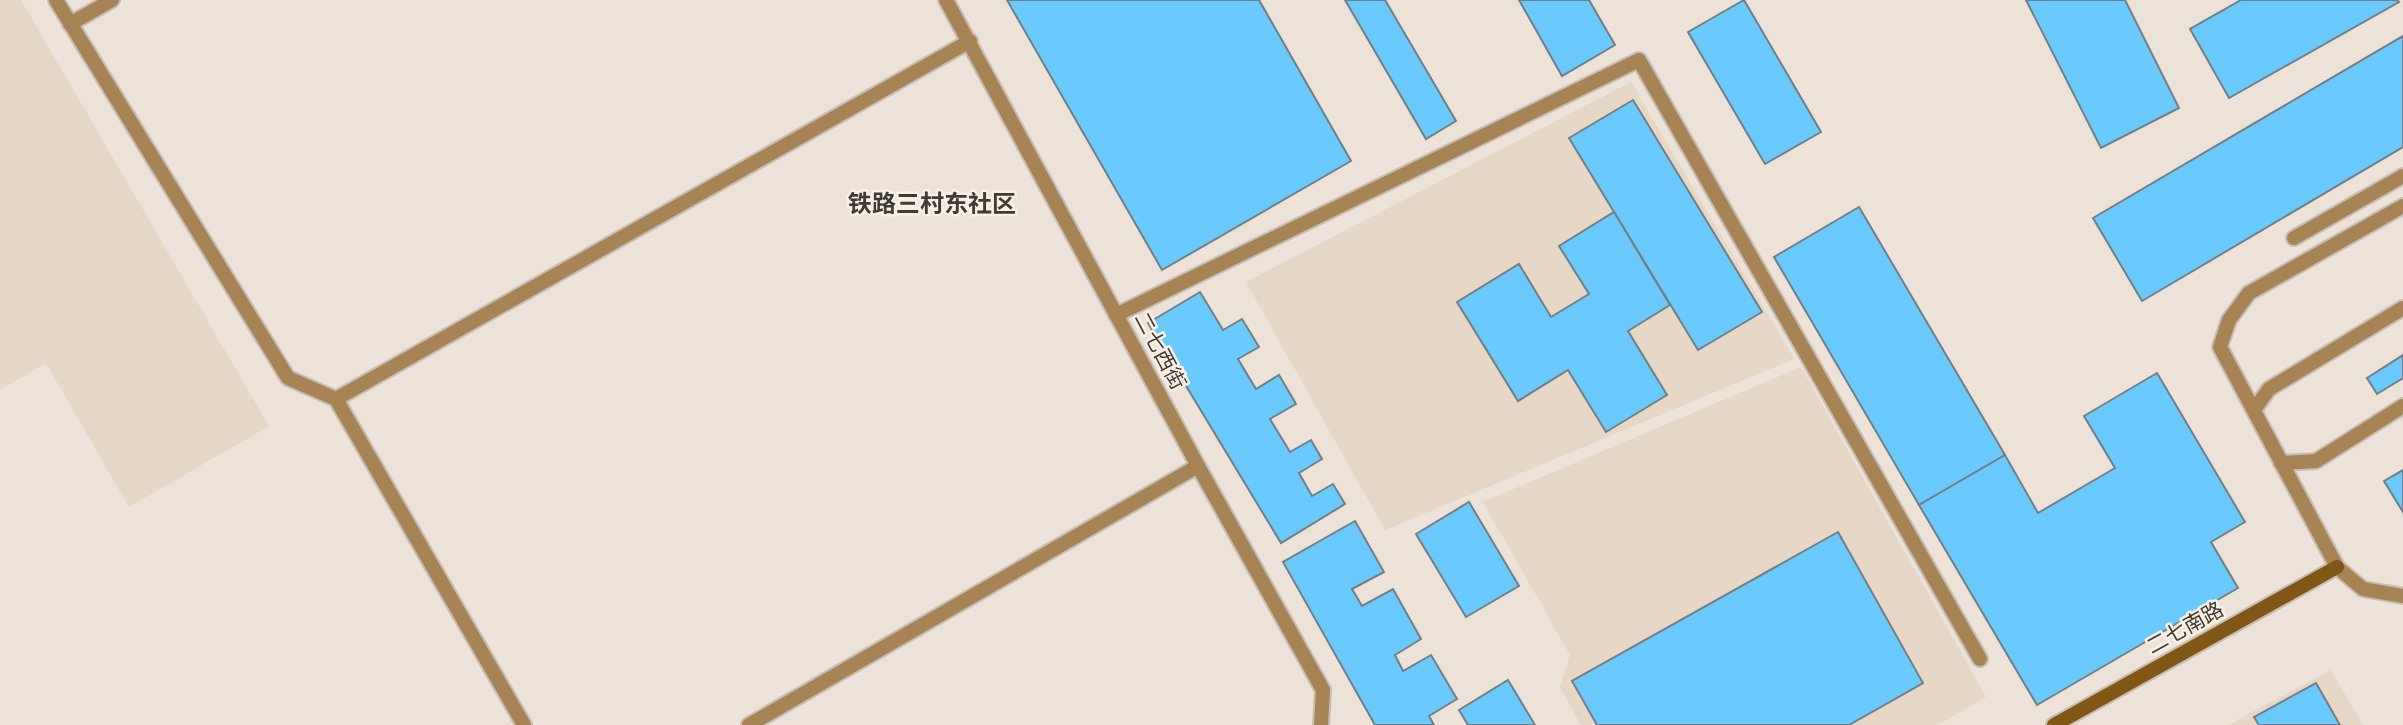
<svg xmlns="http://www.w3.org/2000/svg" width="2403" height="725" font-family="Signika,'Noto Sans SC',sans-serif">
<rect width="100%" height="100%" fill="#ece2d7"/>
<g fill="#e6d7c6">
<path d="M0,0H21L269,426L129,507L46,363L0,390Z"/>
<path d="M1631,82L1794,359L1385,530L1246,282Z"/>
<path d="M1801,367L1986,697L1938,725H1581L1560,687L1570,655L1483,502Z"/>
<path d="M2331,670L2363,725H2228Z"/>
</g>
<g fill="#6bcafd" stroke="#737f86" stroke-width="2">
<path d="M1007,0H1259L1351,161L1162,270Z"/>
<path d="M1345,0H1385L1456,121L1426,139Z"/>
<path d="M1519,0H1589L1615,45L1562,76Z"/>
<path d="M1744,0L1821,132L1765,164L1688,32Z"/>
<path d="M2026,0H2125L2179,108L2101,148Z"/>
<path d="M2241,0H2397L2399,2L2229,98L2190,29Z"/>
<path d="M2403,36V147L2142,301L2093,218Z"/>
<path d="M1633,100L1762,312L1698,350L1569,138Z"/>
<path d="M1859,207L2005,455L1919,505L1774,257Z"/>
<path d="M1614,212L1670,305L1628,331L1667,395L1606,432L1568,370L1518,401L1457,302L1519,264L1551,317L1589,294L1559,246Z"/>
<path d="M1200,292L1223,330L1242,319L1259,347L1238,359L1256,389L1279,375L1296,404L1270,419L1290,452L1311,440L1322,459L1299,473L1312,496L1333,484L1345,504L1281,543L1148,323Z"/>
<path d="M2403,355V378L2377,394L2367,378Z"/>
<path d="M2157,373L2245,522L2211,542L2238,588L2037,705L1919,505L2005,455L2038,513L2115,468L2084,416Z"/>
<path d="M2403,470V512L2384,481Z"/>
<path d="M1469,502L1519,586L1466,617L1416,534Z"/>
<path d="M1355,521L1384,572L1352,589L1362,606L1393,589L1421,639L1395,655L1403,671L1431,655L1457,699L1429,716L1434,725H1375L1283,562Z"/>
<path d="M1838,532L1923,683L1849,725H1597L1572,681Z"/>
<path d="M1508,680L1535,725H1468L1459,710Z"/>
<path d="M2316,683L2340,725H2259L2254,717Z"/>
</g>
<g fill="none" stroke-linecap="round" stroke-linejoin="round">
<defs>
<g id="service">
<path d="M56,0L288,378L336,399L524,725"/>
<path d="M70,24L112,0"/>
<path d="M2403,206L2249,293L2229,320L2220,347L2337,567L2363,589L2403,596"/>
<path d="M2294,238L2403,176"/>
<path d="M1116,315L1639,60L1980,659"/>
<path d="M336,399L970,41"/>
<path d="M2254,410L2269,389L2403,308"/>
<path d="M2281,463L2316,461L2403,406"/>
<path d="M749,725L1198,466"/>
</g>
<path id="minor" d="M946,0L1198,466L1323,690L1321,725"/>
<path id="secondary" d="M2054,725L2337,567"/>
</defs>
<use href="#service" stroke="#c6bdb4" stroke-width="18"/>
<use href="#minor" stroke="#c6bdb4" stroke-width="18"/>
<use href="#secondary" stroke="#c6bdb4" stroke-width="18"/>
<use href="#service" stroke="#a88354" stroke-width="14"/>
<use href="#minor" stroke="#a88354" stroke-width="14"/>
<use href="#secondary" stroke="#815716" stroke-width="14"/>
</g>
<g text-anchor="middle" stroke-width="5" stroke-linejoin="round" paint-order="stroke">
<g font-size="21" fill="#3f3b37" stroke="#f9f0e4">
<text transform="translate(1160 351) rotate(62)" y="7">二七西街</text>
<text transform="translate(2185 628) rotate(-29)" y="7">二七南路</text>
</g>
<g font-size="24" font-weight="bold" fill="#3f3b37" stroke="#f9f0e4">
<text x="932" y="212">铁路三村东社区</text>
</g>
</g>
</svg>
